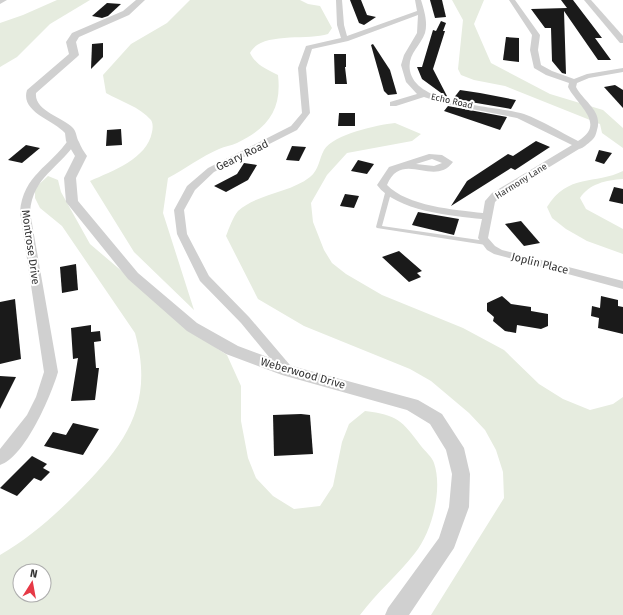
<svg xmlns="http://www.w3.org/2000/svg" width="623" height="615" font-family="'Fira Sans',sans-serif">
<rect width="100%" height="100%" fill="#fff"/>
<g fill="#e6ecdf" fill-rule="evenodd">
<path d="M57,0H90L50,24L17,57L0,67V23L23,15Z"/>
<path d="M190,0H300L308,4L320,6L332,28L328,34C307,41 261,31 250,53C256,65 266,69 278,75C282,110 268,128 237,143C231,146 225,146 219,149C202,156 185,169 168,178L163,213L194,310L134,252L90,181C112,171 147,159 152,132C153,128 153,123 151,120C140,107 120,101 106,93L103,75L131,44L167,23Z"/>
<path d="M452,0H484L474,24L491,63L550,94L603,110L623,128V148L602,133L600,124L505,86L474,80L461,75L458,69L463,20Z"/>
<path d="M395,123L421,134L412,141L347,153L327,175L311,203L313,222L324,250L332,263L346,274L382,295L463,328L504,350L539,384L563,399L590,410L613,404L623,397V615H431L504,498L503,472L496,450L485,430L469,413L431,381L410,369L304,326L258,299L226,236C229,228 233,217 238,211C256,194 290,193 310,177C319,170 319,159 324,150C334,134 377,125 395,123Z"/>
<path d="M623,171V179C606,180 589,184 580,198L586,209L623,229V254L587,241L566,229L552,218L547,207C568,173 595,185 623,171Z"/>
<path d="M48,176L58,180L61,192L90,244L198,336L227,355L241,386V421L248,458L256,478L273,496L294,509L320,506L333,486L342,442L349,424L365,411C397,415 402,420 421,446C425,451 432,457 434,463C443,489 432,532 415,553C398,575 377,592 360,615H0V555C28,539 54,516 76,494C125,445 155,405 135,333L62,226L40,208L35,198V188ZM20,571H44V595H20Z"/>
</g>
<g fill="#1a1a1a">
<path d="M350,0H361L367,15L376,17L364,25L359,23Z"/>
<path d="M430,0H442L446,17L435,18Z"/>
<path d="M561,0H573L602,38H595L611,60H598L564,11L566,74L562,73L552,61L551,28H545L531,9L567,8Z"/>
<path d="M107,3L121,4L108,16L102,18L92,16Z"/>
<path d="M441,21L446,23L443,31H445L433,69L448,98L422,79L417,67H422L433,30L436,31Z"/>
<path d="M506,37L519,38V62L503,60Z"/>
<path d="M103,43V57L91,69L92,44Z"/>
<path d="M373,44L390,70L397,94L388,95L384,91L371,45Z"/>
<path d="M334,54H346V67H345L347,84H335Z"/>
<path d="M615,85L623,90V108L604,87Z"/>
<path d="M460,90L480,93L516,100L511,109L453,99Z"/>
<path d="M448,106L507,117L500,130L444,111Z"/>
<path d="M339,113H355V126H338Z"/>
<path d="M121,129L122,145L106,146L107,130Z"/>
<path d="M536,141L550,147L515,170L511,168L451,206L467,181L508,154L513,156Z"/>
<path d="M26,145L40,148L22,163L8,160Z"/>
<path d="M292,146L306,147L299,161L286,160Z"/>
<path d="M599,150L612,153L604,164L595,161Z"/>
<path d="M358,160L374,164L367,174L351,171Z"/>
<path d="M244,163L257,165L248,180L226,192L214,186L237,174Z"/>
<path d="M614,187L623,189V204L609,201Z"/>
<path d="M345,194L359,196L354,208L340,206Z"/>
<path d="M418,212L459,219L454,235L412,225Z"/>
<path d="M521,221L540,243L524,246L505,224Z"/>
<path d="M399,251L422,271L417,273L421,277L409,282L382,257Z"/>
<path d="M76,264L78,290L62,293L60,267Z"/>
<path d="M502,296L511,304L531,307V311L548,314V326L541,329L517,325L516,333L505,331L493,321L494,317L487,311V303Z"/>
<path d="M601,296L618,300V306L623,307V334L598,328L599,318L591,316L592,306L600,308Z"/>
<path d="M15,299L21,359L0,364V302Z"/>
<path d="M91,325V332L100,331L101,341L94,342L96,368H99L95,400L71,401L78,358L73,359L71,328Z"/>
<path d="M0,376L16,377L0,409Z"/>
<path d="M301,414L310,415L313,454L274,456L273,415Z"/>
<path d="M73,423L99,429L83,455L44,446L53,432L66,435Z"/>
<path d="M32,456L47,464L43,468L50,472L41,481L34,478L17,496L0,488Z"/>
</g>
<g fill="none" stroke-linecap="round" stroke-linejoin="round">
<path fill="#d0d0d0" fill-rule="evenodd" d="M388,191L391,193L382,226L486,241L489,243L486,245L377,228L376,227L385,193Z"/>
<g fill="#d0d0d0" fill-rule="evenodd">
<path d="M0,0H7L0,4Z"/>
<path d="M336,0H342L344,25L347,36L417,11L415,0H421C424,10 428,22 425,33C420,47 407,54 410,71C417,106 495,105 524,114C543,121 560,132 578,141C607,124 577,105 568,87L569,83L546,75L534,68L530,50L532,35L509,0H515L540,35L538,50L541,65L552,71L574,79L587,74L623,68V72L589,78L577,83L576,87C584,102 603,111 597,130C596,134 595,138 591,141C587,144 584,148 579,149L500,197L495,202L488,238L495,246L502,250L623,281V289L494,254L487,250L478,238L482,219C452,216 396,211 377,185L389,167L429,154L442,155L453,162C434,188 402,149 387,185C407,206 455,210 483,213L485,201L492,193L572,145L517,118L446,104L424,97L396,106H390V102L417,94L406,82L401,65L404,55L417,33L418,15L348,41L312,49L306,68L310,113L297,130L214,172L195,190L184,210L187,234L209,276L249,317L295,371L293,374L288,376L283,374L241,323L200,281L177,234L174,210L187,186L208,168L291,126L302,113L298,68L306,46L341,38L337,25ZM432,159L442,163L434,166L416,164Z"/>
<path d="M584,0H591L623,36V43H620Z"/>
<path d="M72,138L77,141C59,169 33,176 30,212L58,372C51,396 25,457 0,465V449L27,415L36,397L44,372L20,212C23,175 50,167 69,139Z"/>
</g>
<path fill="#d0d0d0" fill-rule="evenodd" d="M136,0H145L129,15L79,37L76,42L79,55L77,57L36,93C34,111 63,117 73,128C77,133 76,137 79,142C81,147 84,152 87,156L76,178L78,201L138,273L197,323L238,346L292,366L418,400L442,414L464,448L470,474L469,507L454,548L409,615H385L388,608L439,538L449,507L452,474L446,450L430,424L407,410L282,375L226,354L187,331L128,279L66,202L64,178L75,156L66,141L65,133C53,120 20,112 27,90L69,54L66,42L72,33L123,11Z"/>
</g>
<g text-anchor="middle" stroke-width="4" stroke-linejoin="round" paint-order="stroke">
<g font-size="9" fill="#333" stroke="#fff">
<text transform="translate(452 101) rotate(13)" y="3">Echo Road</text>
<text transform="translate(521 181) rotate(-32)" y="3">Harmony Lane</text>
</g>
<g font-size="11" fill="#333" stroke="#fff">
<text transform="translate(242 155) rotate(-26)" y="4">Geary Road</text>
<text transform="translate(31 247) rotate(82)" y="4">Montrose Drive</text>
<text transform="translate(540 263) rotate(14)" y="4">Joplin Place</text>
<text transform="translate(303 373) rotate(16)" y="4">Weberwood Drive</text>
</g>
</g>
<g transform="translate(32 583) rotate(11)"><circle r="19" fill="#ffffff" stroke="#adadad"/>
<path d="M0-3L7 15L0 10L-7 15Z" fill="#e63946"/>
<text y="-6" font-size="11" font-weight="bold" text-anchor="middle" fill="#333333">N</text>
</g>
</svg>
